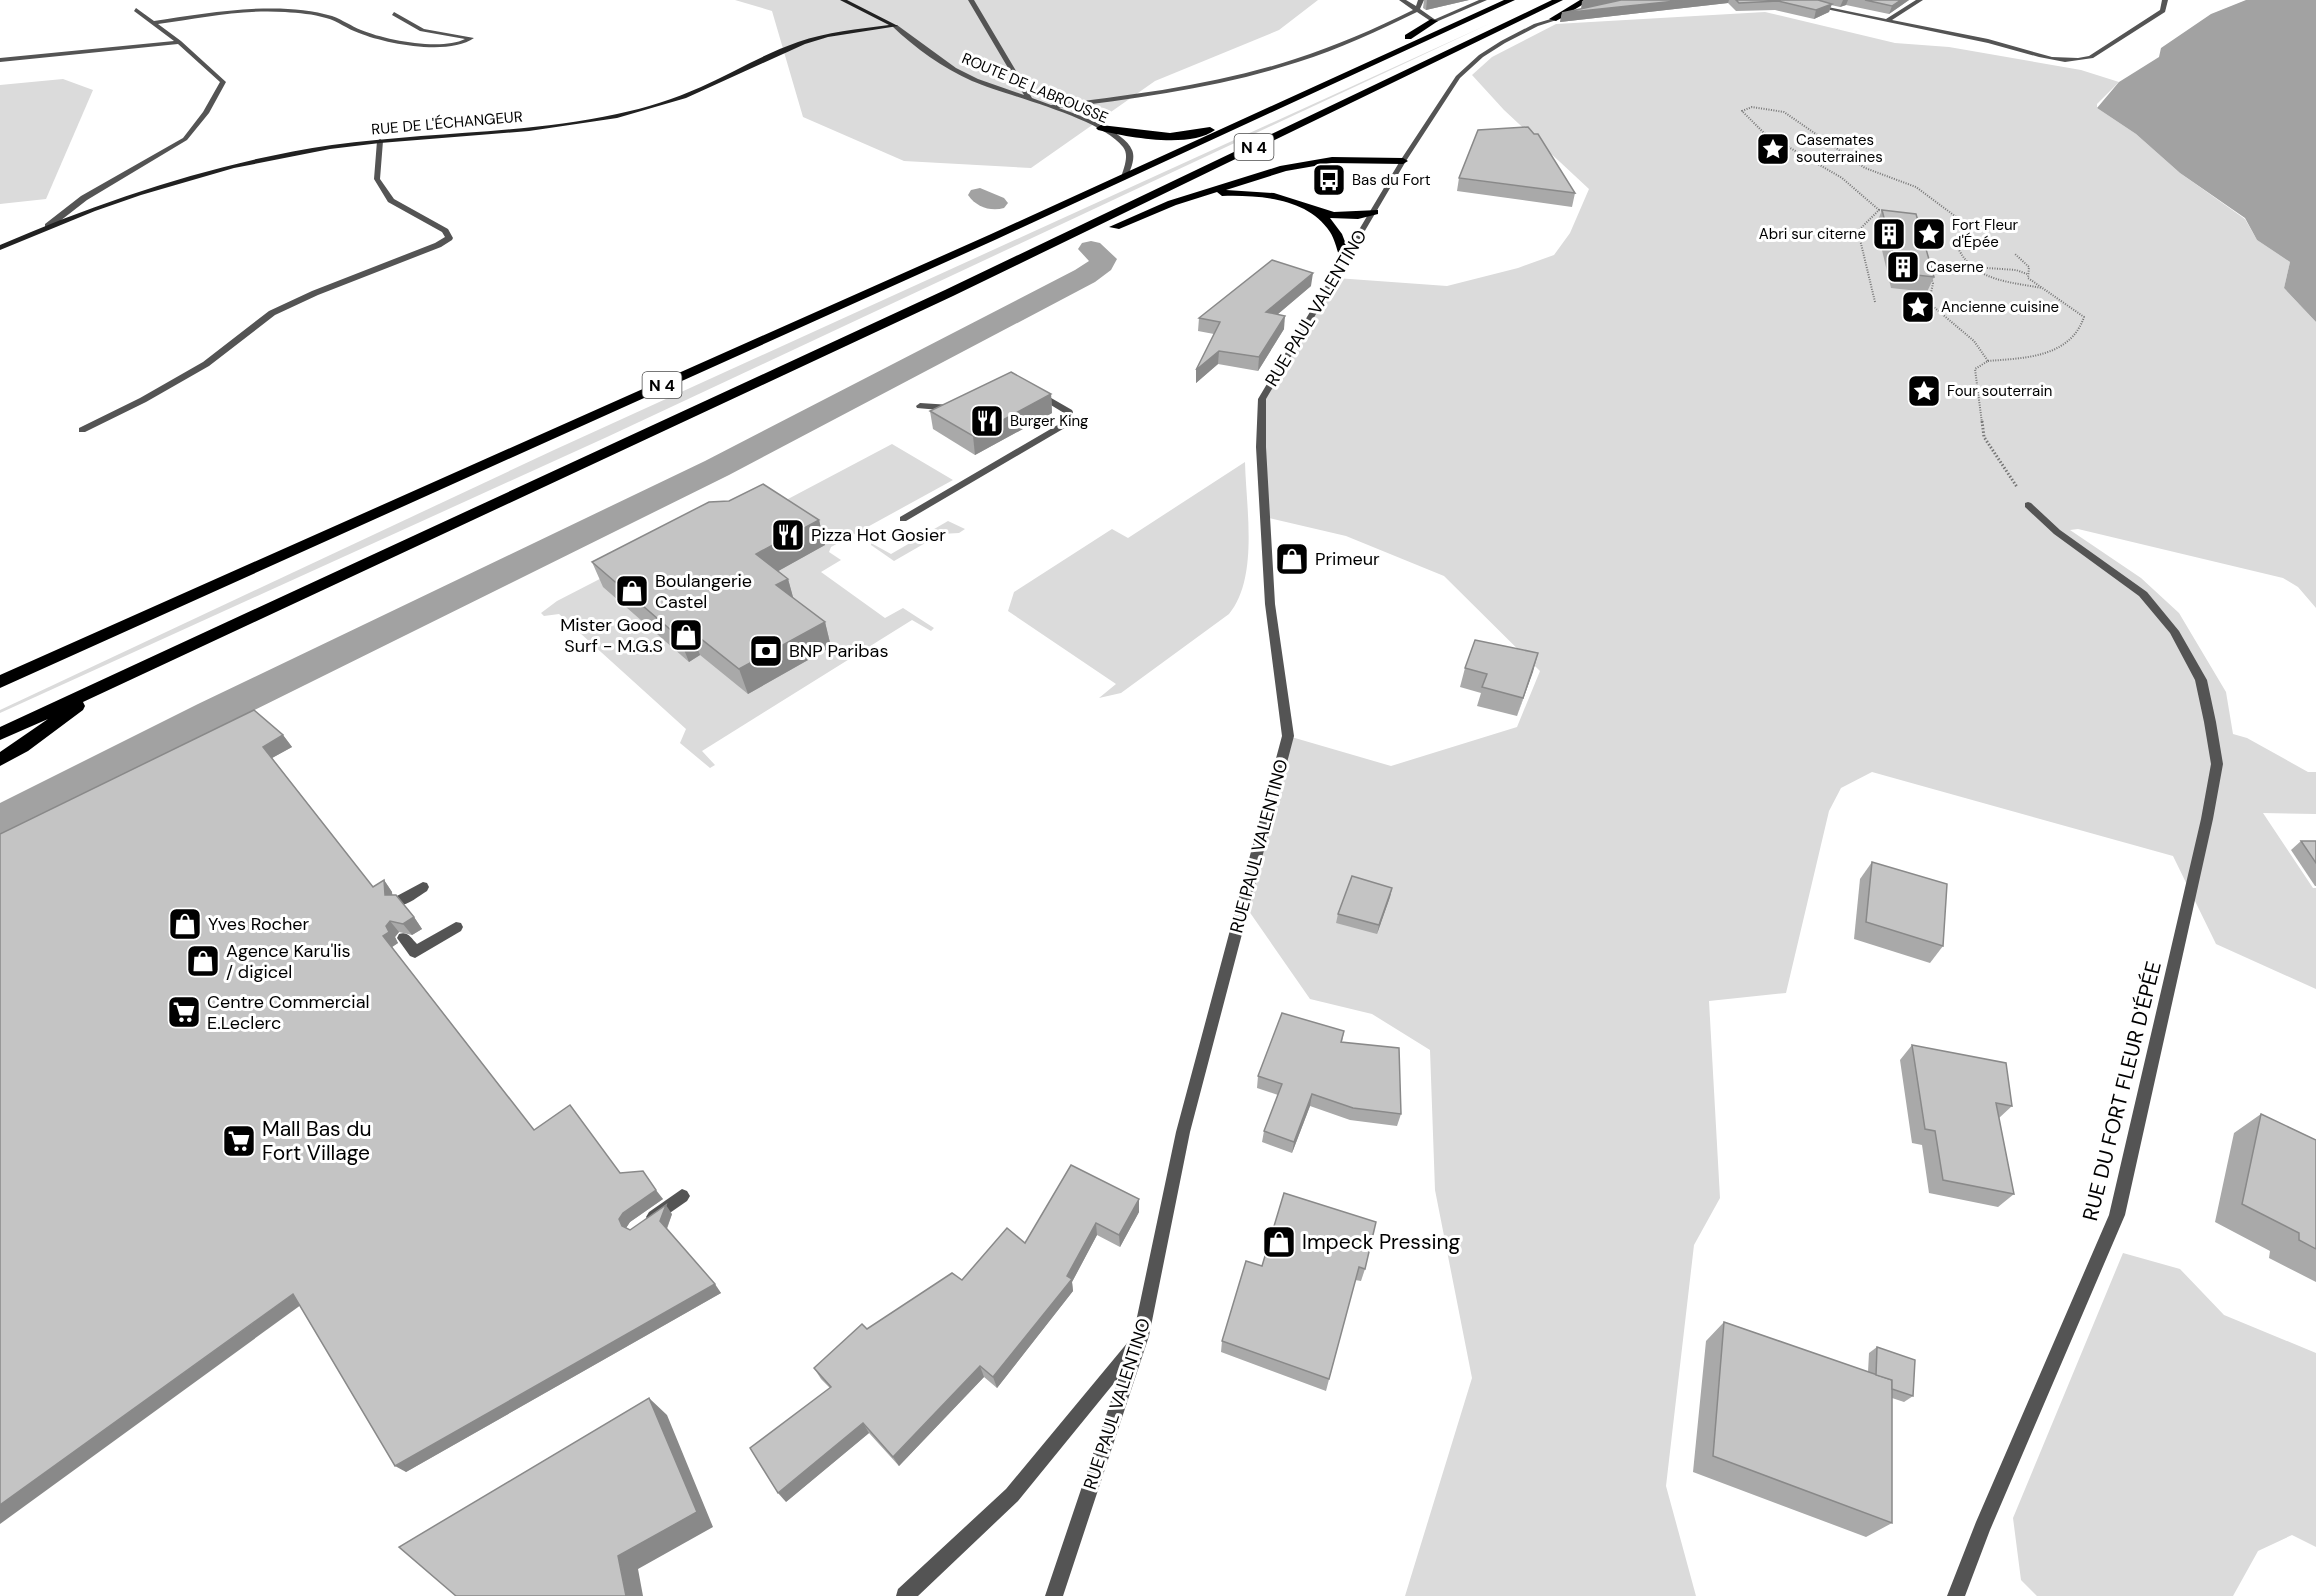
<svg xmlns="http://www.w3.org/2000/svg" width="2316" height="1596" font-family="'DM Sans',sans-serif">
<rect width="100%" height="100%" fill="#fff"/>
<g fill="#dbdbdb">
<path d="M735,0H1318L1279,30L1155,81L1031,168L904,161L803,117L772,11Z"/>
<path d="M1765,12L1895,43L1949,47L2081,70L2119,82L2097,104V108L2136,134L2180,173L2245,219L2257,240L2290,262L2284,288L2316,322V608L2298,587L2283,578L2078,529L2070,530L2141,578L2179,613L2226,692L2233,734L2247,738L2308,772H2316V814L2263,813L2313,888H2316V989L2216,944L2173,856L1872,772L1841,788L1829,811L1786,993L1709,1001L1720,1198L1694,1245L1666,1486L1696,1596H1405L1472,1378L1435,1190L1430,1050L1372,1014L1310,999L1244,904L1288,736L1391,766L1517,727L1540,671L1444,576L1346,536L1265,517L1262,399L1336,278L1447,286L1518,268L1554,255L1570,233L1589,189L1504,110L1472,75L1492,57L1556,24Z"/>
<path d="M1491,23L607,437L0,713V710L554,450Z"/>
<path d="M63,79L93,90L46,199L0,204V85Z"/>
<path d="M892,444L953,480L831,547L829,552L841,560L821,572L885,618L903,608L934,628L931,631L912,620L702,751L715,765L710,768L680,743L686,729L559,614L544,616L541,613L557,601L722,516L737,526Z"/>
<path d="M1245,462C1246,508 1259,577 1229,614L1121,693L1099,698L1116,684L1008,611L1014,592L1112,529L1128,538Z"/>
<path d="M948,521L965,529L959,533L941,534L894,561L871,545V543L891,554Z"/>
<path d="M2123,1253L2180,1269L2224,1315L2316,1353V1547L2292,1535L2258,1551L2233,1596H2037L2021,1580L2013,1518Z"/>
</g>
<path fill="#a2a2a2" d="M2246,0H2316V322L2284,288L2290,262L2257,240L2245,218L2180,173L2136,134L2097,108L2119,82L2159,57L2161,48L2211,14Z"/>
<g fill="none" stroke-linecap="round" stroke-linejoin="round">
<g fill="#a2a2a2" fill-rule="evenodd">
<path d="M980,188L1004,198L1008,203L1004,208C991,212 976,207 968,195L971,190Z"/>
<path d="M1091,241L1100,243L1117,259L1111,270L1095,282L729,475L226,724L15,834L0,838V803L198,704L705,461L1075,270L1089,261L1078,249L1082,243Z"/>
</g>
<g stroke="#767676" stroke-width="2" stroke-dasharray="1 1.5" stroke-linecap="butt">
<path d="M1879,210L1842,178L1764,133L1742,111L1752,107L1784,112L1865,168L1916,187L1967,225V231L1958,248C1974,281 2010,282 2042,288"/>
<path d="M1987,268L2016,270L2027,274"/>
<path d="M1930,276L1933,283L1929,303L1974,341L1988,361L1975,369L1982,423"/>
<path d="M1875,302L1858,231L1879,210L1888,212"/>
<path d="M1988,361C2024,358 2070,358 2084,317L2028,278L2029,267L2015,254"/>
</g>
<path stroke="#767676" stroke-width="3" stroke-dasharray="1.5 2" stroke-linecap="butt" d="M1982,421L1984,437L2017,487"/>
<g fill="#545454" fill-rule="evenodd">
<path d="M1479,0H1487L1436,22L1431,21Z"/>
<path d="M1039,391L1072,410L1073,412L1068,426L906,521H900V517L1061,423L1064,413L1036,396V392Z"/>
<path d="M920,403L951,405L955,408L951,411L917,408L916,406Z"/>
</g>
<g fill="#545454" fill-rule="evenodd">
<path d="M968,0H974L1032,98L1051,105C1133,95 1216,85 1295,59C1335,46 1375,29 1413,10L1399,0H1406L1416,6L1418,0H1424L1420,9L1437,21L1432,22L1417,12C1378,31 1339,49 1298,62C1221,87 1140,98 1059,108C1078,115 1125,131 1132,150C1136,159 1130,170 1127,178L1124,180L1121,178C1123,169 1130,156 1123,147C1099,117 1010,97 972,81C943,68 915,48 892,26L897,25L956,68L978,79L1024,95Z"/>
<path d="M1783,0H1794L1886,19L1916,0H1923L1892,20L1988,39L2052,57L2078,58L2089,56L2160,10L2162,0H2168L2165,12L2093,58L2065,62L2039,57L1988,43Z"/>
<path d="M136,8L154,21C209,13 279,0 332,16C343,20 351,26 361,30C385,40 441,51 465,39L420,31L392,15L394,12L424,29L474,38C449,56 386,44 359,33C347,29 338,21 326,18C313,14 299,13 285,12C243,9 200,18 158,24L181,41L226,82L209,113L187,140L87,200L51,228H45V224L81,196L183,138L203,112L220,82L178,44L0,62V58L174,41L134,11Z"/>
<path d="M1564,15L1569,16L1538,26L1505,43L1483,57L1460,78L1406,161L1266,399V447L1275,604L1294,736L1190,1132L1149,1336L1063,1596H1045L1119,1377L1018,1501L918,1596H896L898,1589L1006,1489L1133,1336L1176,1132L1282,736L1265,604L1256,447L1258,399L1400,161L1456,76L1479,55L1501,41L1534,24Z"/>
<path d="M380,139L383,141L380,179L394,199L448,229L453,238L452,240L441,247L318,295L275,315L209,366L146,402L85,432H79V428L140,398L203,362L269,311L312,291L435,243L445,237L442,232L388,202L374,179L377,141Z"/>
<path d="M2028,502L2031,503L2060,530L2147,592L2179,631L2207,680L2216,722L2223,764L2213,819L2125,1215L1990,1530L1965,1596H1947L1976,1522L2109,1215L2201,819L2211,764L2204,722L2195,680L2170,633L2139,596L2054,534L2025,507V503Z"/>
<path d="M423,882L427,883L429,887L427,891C418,896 406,908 395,905L394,901L395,897Z"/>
<path d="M456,922L461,923L463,927L461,931L415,958L410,956L397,938L399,934C408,931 411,938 417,944Z"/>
<path d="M682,1189L687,1191L690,1196L687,1201L654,1224L649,1222L646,1217L649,1212Z"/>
</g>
<path fill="#212121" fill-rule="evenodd" d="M840,0H847L898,26L828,37L805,44L686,98L617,118L529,131L380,143L330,149L234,168L141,195L95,211L0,250V245C106,199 217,162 332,145C427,132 524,134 617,114C646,108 674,99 701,87C734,72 764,54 798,42C827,32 858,29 889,25Z"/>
<g fill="#000" fill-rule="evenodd">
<path d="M1504,0H1515L997,239L0,688V675L989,235Z"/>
<path d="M1552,0H1563L953,296L83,702L85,706L83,710L28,751L0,766V752L48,719L0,740V727L945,290Z"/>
<path d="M1580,0H1590L1556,21L1549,19Z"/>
<path d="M1431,19L1438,21L1411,39H1405V35Z"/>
<path d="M1101,125L1170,133L1210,127L1215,130C1190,149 1126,137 1098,130L1096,128Z"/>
<path d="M1332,157L1403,158L1408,161L1403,164L1332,163L1286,171L1226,190L1274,193L1334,212L1378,210V214L1358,219L1330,218L1342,234L1352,260L1350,262H1342C1337,253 1336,241 1330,232C1308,198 1259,195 1222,196L1217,192L1176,205L1119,229L1109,227L1168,201L1280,166Z"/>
</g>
</g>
<g fill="#a9a9a9">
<path d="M1424,0H1469L1426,10L1423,8Z"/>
<path d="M1583,0H1909L1889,14L1846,5L1840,7L1831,5L1829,12L1814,19L1775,10L1736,11L1728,3L1560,22L1562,13L1587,8Z"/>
<path d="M1459,178L1575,193L1572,207L1457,191Z"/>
<path d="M1882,210L1934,277L1927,292L1891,288L1876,225Z"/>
<path d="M1311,286L1278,314L1284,329L1258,371L1218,364L1196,383V370L1214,334L1198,331L1199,318Z"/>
<path d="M1051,394L1052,413L975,455L933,429L930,411Z"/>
<path d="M819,520L825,545L778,571L788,579L793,598L825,622L831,647L748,694L700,655L689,662L603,587L592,562Z"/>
<path d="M1538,653L1517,716L1477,706L1481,693L1460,687L1465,668Z"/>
<path d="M283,735L292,747L272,758L373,887L384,880L392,892V895L414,917L422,929L412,935L399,932L395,937L398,943L392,947L534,1130L620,1173L663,1199L630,1222L626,1228L630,1230L672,1214L667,1229L721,1293L406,1472L0,834Z"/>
<path d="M2301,841H2316V886H2315L2291,850Z"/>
<path d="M1872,862L1943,946L1930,963L1854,939L1860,879Z"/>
<path d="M1392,888L1390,897L1377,934L1336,923L1338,914Z"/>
<path d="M1344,1031L1342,1042L1401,1114L1397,1126L1350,1120L1310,1106L1292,1153L1262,1142L1264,1131L1278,1095L1257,1088L1258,1076Z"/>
<path d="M1912,1045L2012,1106L1999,1118L2014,1194L1998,1207L1929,1193L1922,1145L1912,1143L1900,1060Z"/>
<path d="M2261,1114L2316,1140V1282L2269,1258L2270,1251L2215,1222L2234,1133Z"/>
<path d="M1284,1193L1365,1269L1361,1281L1355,1280L1326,1391L1221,1352L1222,1341L1262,1266Z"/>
<path d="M1139,1199V1212L1120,1247L1097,1235L1072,1282L1073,1291L997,1388L984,1377L899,1466L869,1433L786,1502L830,1388L821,1379L814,1368L867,1329L962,1280L1025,1243Z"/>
<path d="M1724,1322L1868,1372L1869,1353L1877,1347L1913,1396L1904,1402L1892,1398V1523L1866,1537L1693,1472L1706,1341Z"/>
</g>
<g fill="#898989">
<path d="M1427,0H1469L1426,10Z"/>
<path d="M1585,0H1624L1581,9L1582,1Z"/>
<path d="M1685,0H1729L1728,3L1560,22L1562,13Z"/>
<path d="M1843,0H1848L1846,5L1840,7Z"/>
<path d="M1901,0H1909L1889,14L1892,6Z"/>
<path d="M1832,4L1829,12L1814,19L1816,10Z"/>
<path d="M1313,273L1311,286L1265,325L1266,312Z"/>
<path d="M1285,316L1284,329L1258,371L1259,357Z"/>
<path d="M1219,351L1218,364L1196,383V370Z"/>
<path d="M1051,394L1052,413L975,455L973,436Z"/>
<path d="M819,520L825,545L764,579L756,554Z"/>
<path d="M788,579L795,604L776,585Z"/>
<path d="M825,622L831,647L748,694L739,669Z"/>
<path d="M691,631L700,655L689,662L679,637Z"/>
<path d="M1538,653L1533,672L1517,716Z"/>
<path d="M283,735L292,747L272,758L263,747Z"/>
<path d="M384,880L392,892L394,907L385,895Z"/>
<path d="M1392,888L1390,897L1377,934L1379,925Z"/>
<path d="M414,917L422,929L412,935L403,924Z"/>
<path d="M390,921L399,932L395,937L398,943L392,947L383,936L386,926Z"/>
<path d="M1312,1094L1310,1106L1292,1153L1294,1142Z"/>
<path d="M656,1190L663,1199L630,1222L626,1228L622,1226L619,1219L623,1213Z"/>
<path d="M1139,1199V1212L1120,1247L1119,1235Z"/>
<path d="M666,1205L672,1214L666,1230L660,1221Z"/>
<path d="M1096,1223L1097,1235L1072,1282L1073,1291L997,1388L993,1377L1067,1276Z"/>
<path d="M715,1284L721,1293L406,1472L395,1466Z"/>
<path d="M293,1294L305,1302L0,1524V1505Z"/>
<path d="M980,1366L984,1377L899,1466L893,1457Z"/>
<path d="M649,1398L667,1415L713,1527L638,1569L643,1596H626L618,1556Z"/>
<path d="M863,1423L869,1433L786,1502L778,1493Z"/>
</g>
<g fill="#c4c4c4" stroke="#898989" stroke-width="1.5">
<path d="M1621,0H1685L1562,13Z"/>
<path d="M1736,0H1818L1832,4L1816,10L1778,1L1739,3Z"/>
<path d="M1865,0H1901L1892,6Z"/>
<path d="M1528,127L1534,134H1538L1575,193L1459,178L1478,130Z"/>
<path d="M1882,210L1916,214L1934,277L1898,273Z"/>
<path d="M1272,260L1313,273L1266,312L1285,316L1259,357L1219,351L1196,370L1220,322L1199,318Z"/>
<path d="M1011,372L1051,394L973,436L930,411Z"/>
<path d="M763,484L819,520L756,554L788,579L776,585L825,622L739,669L691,631L679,637L592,562L709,502L729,501Z"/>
<path d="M1475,640L1538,653L1523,698L1482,687L1487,674L1465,668Z"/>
<path d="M254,710L283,735L263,747L373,887L384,880L385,895H396L414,917L403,924L390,921L386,926L389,932L383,936L534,1130L570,1105L620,1173L643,1171L656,1190L623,1213L619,1219L622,1226L630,1230L666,1205L660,1221L715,1284L395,1466L293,1294L0,1505V834Z"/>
<path d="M2301,841H2316V863Z"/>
<path d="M1872,862L1947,884L1943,946L1866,922Z"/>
<path d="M1352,876L1392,888L1379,925L1338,914Z"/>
<path d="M1282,1013L1344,1031L1341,1042L1399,1048L1401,1114L1353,1108L1312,1094L1294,1142L1264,1131L1282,1084L1258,1076Z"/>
<path d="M1912,1045L2006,1063L2012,1106L1996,1103L2014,1194L1943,1180L1935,1131L1925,1129Z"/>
<path d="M2261,1114L2316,1140V1249L2299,1240V1233L2242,1204Z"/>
<path d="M1071,1165L1139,1199L1119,1235L1096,1223L1067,1276L1072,1279L993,1377L980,1366L893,1457L863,1423L778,1493L750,1448L831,1387L814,1368L862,1324L867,1329L952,1273L962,1280L1007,1228L1025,1243Z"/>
<path d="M1284,1193L1376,1222L1365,1269L1359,1267L1329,1379L1222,1341L1246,1261L1262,1266Z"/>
<path d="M1724,1322L1892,1380V1523L1713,1456Z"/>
<path d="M1877,1347L1915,1360L1913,1396L1892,1389V1380L1876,1375Z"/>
<path d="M649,1398L697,1512L618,1556L626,1596H456L399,1547Z"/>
</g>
<defs>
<symbol id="sight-square" viewBox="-11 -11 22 22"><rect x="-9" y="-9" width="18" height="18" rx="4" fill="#000" stroke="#fff"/><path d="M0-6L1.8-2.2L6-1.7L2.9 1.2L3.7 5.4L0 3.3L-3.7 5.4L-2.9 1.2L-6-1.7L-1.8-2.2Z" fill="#fff"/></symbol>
<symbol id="bus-square" viewBox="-11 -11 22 22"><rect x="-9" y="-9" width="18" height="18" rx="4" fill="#000" stroke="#fff"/><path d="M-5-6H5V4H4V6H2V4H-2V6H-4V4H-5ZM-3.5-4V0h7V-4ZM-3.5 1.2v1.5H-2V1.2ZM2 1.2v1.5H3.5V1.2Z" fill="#fff"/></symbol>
<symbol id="building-square" viewBox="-11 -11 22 22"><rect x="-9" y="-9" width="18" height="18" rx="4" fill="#000" stroke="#fff"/><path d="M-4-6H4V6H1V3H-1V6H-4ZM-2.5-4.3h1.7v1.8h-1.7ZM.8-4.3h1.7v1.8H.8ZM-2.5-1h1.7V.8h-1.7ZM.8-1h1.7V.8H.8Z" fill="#fff"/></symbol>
<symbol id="restaurant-square" viewBox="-11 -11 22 22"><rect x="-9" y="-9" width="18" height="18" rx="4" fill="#000" stroke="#fff"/><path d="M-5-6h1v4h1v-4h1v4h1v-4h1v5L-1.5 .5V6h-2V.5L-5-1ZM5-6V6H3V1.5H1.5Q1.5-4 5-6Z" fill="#fff"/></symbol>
<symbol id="shop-square" viewBox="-11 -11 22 22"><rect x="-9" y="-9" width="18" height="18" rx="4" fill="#000" stroke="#fff"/><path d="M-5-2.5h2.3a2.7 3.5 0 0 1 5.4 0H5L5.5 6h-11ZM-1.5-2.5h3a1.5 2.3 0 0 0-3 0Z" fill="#fff"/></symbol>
<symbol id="bank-square" viewBox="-11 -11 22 22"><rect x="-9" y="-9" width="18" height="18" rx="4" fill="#000" stroke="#fff"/><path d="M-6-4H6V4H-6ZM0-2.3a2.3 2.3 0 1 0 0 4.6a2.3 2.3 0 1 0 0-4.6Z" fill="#fff"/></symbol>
<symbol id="supermarket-square" viewBox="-11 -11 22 22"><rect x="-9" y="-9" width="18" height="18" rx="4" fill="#000" stroke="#fff"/><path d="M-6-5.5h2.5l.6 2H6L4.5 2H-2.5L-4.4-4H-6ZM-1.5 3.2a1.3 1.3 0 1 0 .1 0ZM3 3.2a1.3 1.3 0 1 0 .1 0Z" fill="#fff"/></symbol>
</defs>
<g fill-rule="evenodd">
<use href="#sight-square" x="1754" y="130" width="38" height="38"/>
<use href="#bus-square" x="1310" y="161" width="38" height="38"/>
<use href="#building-square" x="1870" y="215" width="38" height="38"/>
<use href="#sight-square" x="1910" y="215" width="38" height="38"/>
<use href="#building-square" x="1884" y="248" width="38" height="38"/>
<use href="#sight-square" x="1899" y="288" width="38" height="38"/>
<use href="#sight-square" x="1905" y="372" width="38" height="38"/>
<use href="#restaurant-square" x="968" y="402" width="38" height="38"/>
<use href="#restaurant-square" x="769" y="516" width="38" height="38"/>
<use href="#shop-square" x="1273" y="540" width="38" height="38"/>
<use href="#shop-square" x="613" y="572" width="38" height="38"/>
<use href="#shop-square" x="667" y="616" width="38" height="38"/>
<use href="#bank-square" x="747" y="632" width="38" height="38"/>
<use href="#shop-square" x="166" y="905" width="38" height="38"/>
<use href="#shop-square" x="184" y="942" width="38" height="38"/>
<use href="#supermarket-square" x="165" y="993" width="38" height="38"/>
<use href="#supermarket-square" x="220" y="1122" width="38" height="38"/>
<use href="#shop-square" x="1260" y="1223" width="38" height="38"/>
</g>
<g text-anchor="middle" stroke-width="6" stroke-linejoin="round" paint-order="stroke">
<g font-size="15" fill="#000" stroke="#fff">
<text transform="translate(1035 88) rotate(23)" y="5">ROUTE DE LABROUSSE</text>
<text transform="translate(447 123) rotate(-5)" y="5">RUE DE L'ÉCHANGEUR</text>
</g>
<g font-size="15" fill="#000" stroke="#fff" text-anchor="start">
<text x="1796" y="145">Casemates<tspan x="1796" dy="17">souterraines</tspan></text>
<text x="1352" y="185">Bas du Fort</text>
<text x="1952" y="230">Fort Fleur<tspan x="1952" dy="17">d'Épée</tspan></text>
<text x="1866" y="239" text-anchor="end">Abri sur citerne</text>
<text x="1926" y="272">Caserne</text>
<text x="1941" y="312">Ancienne cuisine</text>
<text x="1947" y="396">Four souterrain</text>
<text x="1010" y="426">Burger King</text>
</g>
<g fill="#fff" stroke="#4c4c4c" stroke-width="1.5">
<rect x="1234.5" y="134" width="39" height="26" rx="4.5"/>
<rect x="642.5" y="372" width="39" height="26" rx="4.5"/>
</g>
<g font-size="16" font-weight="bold" fill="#000">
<text x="1254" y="153">N 4</text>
<text x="662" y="391">N 4</text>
</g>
<g font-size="18" fill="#000" stroke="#fff">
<text transform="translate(1316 308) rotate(-59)" y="6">RUE PAUL VALENTINO</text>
<text transform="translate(1259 846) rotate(-75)" y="6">RUE PAUL VALENTINO</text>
<text transform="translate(1117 1404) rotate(-72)" y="6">RUE PAUL VALENTINO</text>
</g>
<g font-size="18" fill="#000" stroke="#fff" text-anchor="start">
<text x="811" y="541">Pizza Hot Gosier</text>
<text x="1315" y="565">Primeur</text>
<text x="655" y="587">Boulangerie<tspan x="655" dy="21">Castel</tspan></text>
<text x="663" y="631" text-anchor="end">Mister Good<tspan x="663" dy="21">Surf - M.G.S</tspan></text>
<text x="789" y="657">BNP Paribas</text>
<text x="208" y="930">Yves Rocher</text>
<text x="226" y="957">Agence Karu'lis<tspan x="226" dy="21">/ digicel</tspan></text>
<text x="207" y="1008">Centre Commercial<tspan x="207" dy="21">E.Leclerc</tspan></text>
</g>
<g font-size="21" fill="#000" stroke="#fff">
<text transform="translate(2122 1091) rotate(-76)" y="7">RUE DU FORT FLEUR D'ÉPÉE</text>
</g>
<g font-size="21" fill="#000" stroke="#fff" text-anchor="start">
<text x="262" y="1136">Mall Bas du<tspan x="262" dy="24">Fort Village</tspan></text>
<text x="1302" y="1249">Impeck Pressing</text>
</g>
</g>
</svg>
